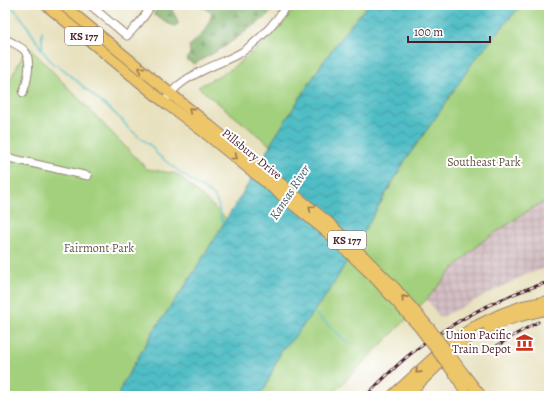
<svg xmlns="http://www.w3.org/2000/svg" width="554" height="401" font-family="Alegreya,serif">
<defs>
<pattern id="industrial-grid" width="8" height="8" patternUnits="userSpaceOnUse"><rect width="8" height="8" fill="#d2bec3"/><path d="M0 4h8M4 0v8" fill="none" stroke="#b6a3a8"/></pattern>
<pattern id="forest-firs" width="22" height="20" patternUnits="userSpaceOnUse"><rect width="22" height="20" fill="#82b26c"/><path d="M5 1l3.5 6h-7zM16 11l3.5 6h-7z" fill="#6c9059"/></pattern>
<pattern id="water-waves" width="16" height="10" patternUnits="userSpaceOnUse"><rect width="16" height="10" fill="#4fbdc5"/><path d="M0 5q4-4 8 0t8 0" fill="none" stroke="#4499a0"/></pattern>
</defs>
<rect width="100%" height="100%" fill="#fff"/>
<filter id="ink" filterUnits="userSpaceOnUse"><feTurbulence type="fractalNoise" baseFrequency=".025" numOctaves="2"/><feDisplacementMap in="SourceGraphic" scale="8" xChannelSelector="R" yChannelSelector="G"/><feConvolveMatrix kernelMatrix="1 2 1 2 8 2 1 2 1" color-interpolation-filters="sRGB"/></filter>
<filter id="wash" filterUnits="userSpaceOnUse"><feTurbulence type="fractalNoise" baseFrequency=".012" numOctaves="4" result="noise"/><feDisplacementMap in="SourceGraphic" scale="16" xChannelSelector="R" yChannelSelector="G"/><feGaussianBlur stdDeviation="0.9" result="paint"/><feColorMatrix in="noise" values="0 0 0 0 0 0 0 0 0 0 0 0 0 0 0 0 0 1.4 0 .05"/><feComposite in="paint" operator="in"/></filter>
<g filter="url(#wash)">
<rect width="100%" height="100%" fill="#e7e1be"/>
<path fill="url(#industrial-grid)" d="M549,200V267L525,275L440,318L427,299L451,271L480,243L532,208Z"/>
<g fill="url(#forest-firs)" stroke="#66684c">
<path d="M157,5H172C171,13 178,17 178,24L175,26L169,24L154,15Z"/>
<path d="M203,5H276L266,17L224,47L194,64L187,60L190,52L189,46C202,35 207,30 212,14L204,7Z"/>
</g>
<g fill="#a3d07d" stroke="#767854">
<path d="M296,5H368L344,33L321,65L270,145L198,87L231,69L254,51L283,24Z"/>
<path d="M521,5H549V200L532,208L480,243L451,271L427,299L330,396H258L265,388L282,349L292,340L330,290L406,159L436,117L473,62Z"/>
<path d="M28,46L147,169L177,174L227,219L185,286L156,327L122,385L119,396H5V89Z"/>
</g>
<path fill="url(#water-waves)" stroke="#4c6e78" d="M368,5H521L473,62L436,117L406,159L330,290L292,340L282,349L265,388L258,396H119L122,385L156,327L185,286L253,176L273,140L321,65L344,33Z"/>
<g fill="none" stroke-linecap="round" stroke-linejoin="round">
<g stroke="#4fbdc5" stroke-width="1.5">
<path d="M11,5L24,21L42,50L52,63L54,65H58L69,74L95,97L111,110L122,120L128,128L151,146L158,155L182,174L199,186L209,192L214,196L218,204L221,218L224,223"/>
<path d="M42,31V49"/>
<path d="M313,312L351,345"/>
</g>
</g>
</g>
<g filter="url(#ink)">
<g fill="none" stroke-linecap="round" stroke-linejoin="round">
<defs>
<g id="minor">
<path d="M90,5L127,36C135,27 146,17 151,5"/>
<path d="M5,39C10,41 21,47 24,50C33,59 27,83 23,93"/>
<path d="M164,102C169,96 173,90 179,85C197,70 221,64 242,52C260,40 275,23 287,5"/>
<path d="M5,157L88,176"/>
</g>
<g id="highway">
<path d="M46,5L164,102L205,133"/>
<path d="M63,5L210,126"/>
<path d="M489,328C508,318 528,314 549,309"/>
<path d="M463,373L481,396"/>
<path d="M457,377L467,396"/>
<path d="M392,396L451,342L474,327L501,314L523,306L549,301"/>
<path d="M406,396L460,344L469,338"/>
</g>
</defs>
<use href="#minor" stroke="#988074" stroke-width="9"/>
<use href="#highway" stroke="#988074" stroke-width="12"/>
<use href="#minor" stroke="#fff" stroke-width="7"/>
<use href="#highway" stroke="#ecc669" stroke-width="10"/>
<defs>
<g id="rail">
<path d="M497,346L509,338L538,322"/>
<path d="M366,396C380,382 397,364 413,352C452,322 502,295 549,282"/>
</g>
</defs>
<use href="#rail" stroke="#4a1f2b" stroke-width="3"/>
<use href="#rail" stroke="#fff" stroke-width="1.5" stroke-dasharray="4.5" stroke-linecap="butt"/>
<defs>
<g id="highway-bridge">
<path d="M210,126L329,223L357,250L395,288L412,308L431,330L463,373"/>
<path d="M205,133L327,232L372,275L419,327L457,377"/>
</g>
</defs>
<use href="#highway-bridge" stroke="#988074" stroke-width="12" stroke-linecap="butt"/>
<use href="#highway-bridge" stroke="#ecc669" stroke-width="10"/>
</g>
<defs><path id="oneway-chevron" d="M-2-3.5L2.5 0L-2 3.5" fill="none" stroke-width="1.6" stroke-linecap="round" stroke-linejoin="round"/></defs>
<g stroke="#9b724a">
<use href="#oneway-chevron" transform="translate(141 69) rotate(-141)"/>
<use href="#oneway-chevron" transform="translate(191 110) rotate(-140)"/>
<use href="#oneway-chevron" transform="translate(235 157) rotate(39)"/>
<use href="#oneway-chevron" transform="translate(311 208) rotate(-141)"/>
<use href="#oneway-chevron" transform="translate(404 298) rotate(-132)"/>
<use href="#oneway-chevron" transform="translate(418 371) rotate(136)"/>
</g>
</g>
<defs>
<symbol id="museum-bare" viewBox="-9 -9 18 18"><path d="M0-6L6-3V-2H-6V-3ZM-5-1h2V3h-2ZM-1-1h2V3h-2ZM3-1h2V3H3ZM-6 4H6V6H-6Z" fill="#c8321e" stroke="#fff" stroke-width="2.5" paint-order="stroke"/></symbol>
</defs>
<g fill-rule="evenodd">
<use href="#museum-bare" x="512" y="330" width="25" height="25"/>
</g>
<g text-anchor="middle" stroke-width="4" stroke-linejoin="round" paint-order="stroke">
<g fill="#fff" stroke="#80626b" stroke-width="1">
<rect x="65" y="27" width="38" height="18" rx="3"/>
<rect x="328" y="231" width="38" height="18" rx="3"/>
</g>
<g font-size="11" font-weight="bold" fill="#4a1f2b">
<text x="84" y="40">KS 177</text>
<text x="347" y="244">KS 177</text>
</g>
<g font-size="12" fill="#4a1f2b" stroke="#fff">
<text transform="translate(252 154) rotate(39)" y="4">Pillsbury Drive</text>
</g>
<g font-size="12" fill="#655444" stroke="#fff">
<text x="484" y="166">Southeast Park</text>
<text x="99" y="252">Fairmont Park</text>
</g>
<g font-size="12" fill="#4a1f2b" stroke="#fff" text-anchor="end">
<text x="511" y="339">Union Pacific<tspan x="511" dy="14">Train Depot</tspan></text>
</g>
<g font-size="13" font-style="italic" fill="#4c5e69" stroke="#fff">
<text transform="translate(289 192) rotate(-57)" y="5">Kansas River</text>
</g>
</g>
<rect width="554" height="401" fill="none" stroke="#fff" stroke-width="20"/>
<path d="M408 36v6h82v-6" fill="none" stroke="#4a1f2b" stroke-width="2"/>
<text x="414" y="36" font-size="12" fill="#4a1f2b" stroke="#ffffff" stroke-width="3" paint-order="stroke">100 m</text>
</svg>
